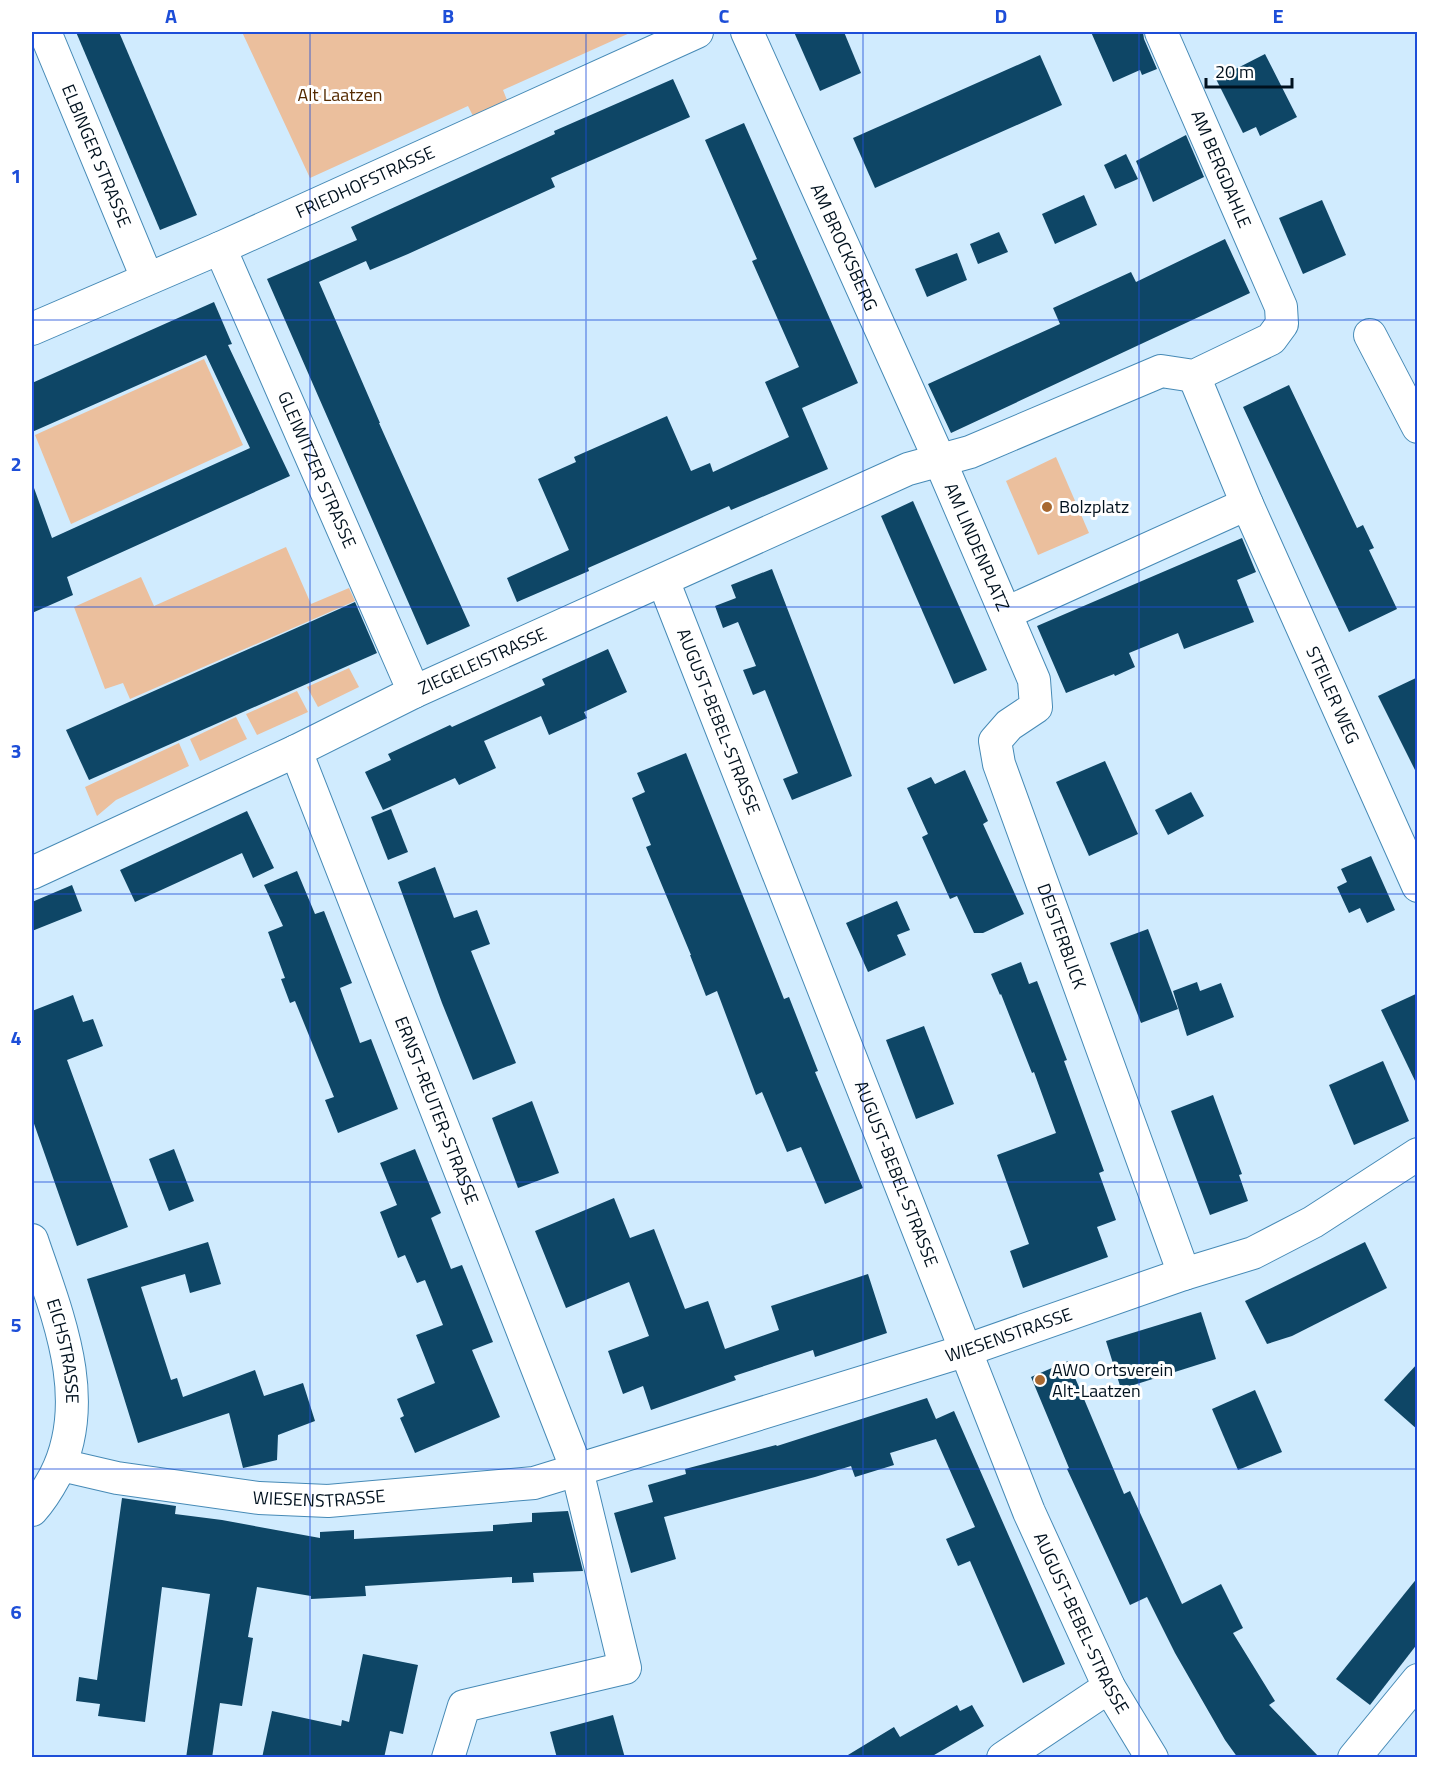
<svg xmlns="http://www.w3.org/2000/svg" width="1449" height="1789" font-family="'Titillium Web',sans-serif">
<rect width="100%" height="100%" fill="#d0ebfe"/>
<g fill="#ebbf9d">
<path d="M242,32H632L503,90L513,115L480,130L468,106L310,178Z"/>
<path d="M204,359L243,445L71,524L35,435Z"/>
<path d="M1056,457L1089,533L1038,555L1006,481Z"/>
<path d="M286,547L311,604L349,588L355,601L130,699L123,683L105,689L74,607L141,577L154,606Z"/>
<path d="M349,668L359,687L318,707L307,687Z"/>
<path d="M297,691L308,712L257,735L246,714Z"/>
<path d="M236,717L247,739L200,761L190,739Z"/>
<path d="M179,743L189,766L116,800L97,816L85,787Z"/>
</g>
<g fill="#0e4666">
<path d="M76,32H119L197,215L160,230Z"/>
<path d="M794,32H844L861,73L820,91Z"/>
<path d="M1091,32H1143L1144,39L1157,69L1142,75L1140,70L1113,82Z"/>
<path d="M1265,54L1297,117L1260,136L1256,127L1243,133L1216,79Z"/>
<path d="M1040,55L1062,105L875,188L853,138Z"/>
<path d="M673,79L690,117L551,178L555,187L408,254L370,270L366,261L319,282L380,423H379L470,626L427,645L267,279L357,240L351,227L555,134L554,131Z"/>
<path d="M744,123L858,383L802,408L828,469L731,510L729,506L588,568L589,571L517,602L507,578L569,550L538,479L576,462L574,457L667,416L691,471L710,463L713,472L789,437L765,382L799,367L752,261L757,259L705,140Z"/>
<path d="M1186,135L1204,177L1153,202L1136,161Z"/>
<path d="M1126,154L1138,179L1115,189L1104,165Z"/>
<path d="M1084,195L1097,225L1055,244L1042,214Z"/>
<path d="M1322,200L1346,255L1303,274L1279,218Z"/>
<path d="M999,232L1008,252L978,264L970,244Z"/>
<path d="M1225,239L1250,293L951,433L928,384L1060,324L1053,308L1131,272L1136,282Z"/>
<path d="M957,253L967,280L927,297L915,269Z"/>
<path d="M214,302L232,344L228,345L290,476L67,577L73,595L32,613V489L34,488L52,538L250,448L206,355L32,432V383Z"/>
<path d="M1289,385L1357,528L1363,525L1374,548L1369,550L1397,609L1349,632L1243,407Z"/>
<path d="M913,501L987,670L954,684L881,516Z"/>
<path d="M1242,538L1256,572L1237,580L1254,622L1184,649L1178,633L1129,653L1135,667L1115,676L1114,674L1066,693L1037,626Z"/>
<path d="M772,569L852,776L792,800L783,779L798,773L765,690L753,695L743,670L756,666L738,622L723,628L715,606L736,598L731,585Z"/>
<path d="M355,602L377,653L89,780L66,730Z"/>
<path d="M608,649L627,692L584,712L587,718L549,735L541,716L484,741L496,768L459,785L455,778L383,810L365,772L391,760L388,754L450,725L452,727L545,685L542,679Z"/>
<path d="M1418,677V776L1378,696Z"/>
<path d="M686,753L784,999L789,997L818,1071L815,1072L863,1188L825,1204L801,1147L787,1152L762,1092L756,1095L717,991L706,996L690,955H691L646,847L651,845L632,798L645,792L637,773Z"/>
<path d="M1105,761L1138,834L1089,856L1056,782Z"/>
<path d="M965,770L988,821L983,824L1024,914L983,933H974L957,896L950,899L922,837L928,834L907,788L931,777L935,784Z"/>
<path d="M1191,792L1204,816L1168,835L1155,810Z"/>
<path d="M391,809L408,852L388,860L371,817Z"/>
<path d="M247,811L274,868L253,878L242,853L135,902L120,870Z"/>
<path d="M1371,856L1395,910L1367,923L1360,908L1349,913L1337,887L1347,882L1341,869Z"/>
<path d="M435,867L454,918L477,910L490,944L471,951L516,1063L473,1080L442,1003L398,882Z"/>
<path d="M297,871L315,914L324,911L352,983L340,988L360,1043L371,1039L398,1109L338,1133L325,1100L334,1097L295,1001L290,1003L281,979L285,978L268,932L283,926L264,885Z"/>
<path d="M72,885L82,911L32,931V902Z"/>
<path d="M897,901L910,930L897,935L906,955L868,972L846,923Z"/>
<path d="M1148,929L1178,1009L1141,1023L1110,943Z"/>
<path d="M1021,962L1029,984L1037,981L1067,1060L1064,1061L1104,1171L1099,1173L1116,1220L1097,1227L1108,1257L1023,1288L1010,1251L1029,1244L997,1155L1056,1133L1034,1072L1032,1073L1001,994L1000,995L991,974Z"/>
<path d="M1197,982L1200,991L1221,983L1234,1017L1187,1036L1173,991Z"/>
<path d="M1418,993V1087L1381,1010Z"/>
<path d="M73,995L83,1022L93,1019L103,1046L67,1060L128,1227L77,1246L32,1118V1011Z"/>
<path d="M924,1026L954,1104L916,1119L886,1040Z"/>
<path d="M1383,1061L1409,1121L1354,1145L1329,1085Z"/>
<path d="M1213,1095L1242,1174L1239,1175L1248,1201L1210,1215L1171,1111Z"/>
<path d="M532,1101L559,1173L518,1188L492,1118Z"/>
<path d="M174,1149L194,1201L169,1211L149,1159Z"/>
<path d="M415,1149L441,1213L431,1218L451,1269L462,1265L493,1342L472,1350L500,1417L415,1453L400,1418L404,1416L397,1399L435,1383L416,1335L443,1325L425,1280L417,1283L405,1255L398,1258L380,1212L397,1205L380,1163Z"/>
<path d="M614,1198L630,1238L654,1229L685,1309L708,1301L725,1349L779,1330L771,1306L868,1274L887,1333L815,1357L813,1350L734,1376L736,1380L651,1410L643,1386L623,1394L608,1351L649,1336L629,1282L566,1308L535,1231Z"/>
<path d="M208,1242L221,1284L190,1293L185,1274L141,1287L171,1380L177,1378L183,1397L255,1370L264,1396L303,1383L315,1421L278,1435L277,1460L243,1468L229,1413L138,1443L87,1279Z"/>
<path d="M1365,1242L1387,1288L1292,1336L1267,1344L1245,1301Z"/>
<path d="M1201,1312L1216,1359L1121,1389L1106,1341Z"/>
<path d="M1068,1361L1124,1494L1130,1491L1182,1604L1221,1584L1243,1628L1233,1633L1275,1701L1269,1705L1320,1758H1238L1225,1740L1175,1653L1147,1597L1130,1605L1067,1469L1069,1468L1031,1377Z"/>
<path d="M1418,1363V1430L1384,1400Z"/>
<path d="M1255,1390L1282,1452L1238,1470L1212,1409Z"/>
<path d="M927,1398L936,1419L954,1411L1065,1664L1023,1683L970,1561L958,1566L946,1539L975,1527L936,1439L890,1453L894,1465L855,1477L851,1466L815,1477L664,1517L676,1559L631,1573L614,1513L653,1502L648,1485L686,1474L685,1469L776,1445L777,1446Z"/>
<path d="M122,1498L176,1506L175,1514L222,1520L320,1538V1532L354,1530V1539L493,1531V1525L532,1522V1513L568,1511L583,1571L533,1573L534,1582L512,1583V1577L365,1586L366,1596L311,1599V1596L257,1587L248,1637L253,1638L242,1706L220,1703L212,1758H186L210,1594L162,1587L145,1722L98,1716L100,1704L76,1701L79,1677L97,1680Z"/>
<path d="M1418,1577V1643L1370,1705L1336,1679Z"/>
<path d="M363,1654L418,1665L403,1734L390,1731L384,1758H262L272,1711L341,1726L342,1720L349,1722Z"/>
<path d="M957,1705L960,1711L972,1705L984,1726L929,1758H843L894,1727L900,1737Z"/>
<path d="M613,1715L625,1758H557L550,1732Z"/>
</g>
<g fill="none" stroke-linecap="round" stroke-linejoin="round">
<defs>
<g id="street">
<path id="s1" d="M45,32L147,278"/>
<path id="s2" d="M747,32L940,461L1034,680L1036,707L1009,725L995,741L999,764L1184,1274"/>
<path id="s3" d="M220,248L414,692"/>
<path id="s4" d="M32,329L220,248L697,32"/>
<path d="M1370,335L1418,427"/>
<path id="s5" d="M1194,376L1247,504L1418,886"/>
<path id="s6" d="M663,580L1029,1512L1109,1687L1152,1758"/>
<path d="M1006,613L1247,504"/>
<path id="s7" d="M296,751L577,1470L625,1668L464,1706L448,1758"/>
<path id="s8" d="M32,873L296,751L414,692L908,469L970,452L1161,371L1194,376L1271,339L1282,324L1281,307L1161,32"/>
<path id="s9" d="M32,1240C57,1314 94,1400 55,1476C48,1489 42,1499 32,1510"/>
<path id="s10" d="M61,1465L117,1478L259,1498L328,1501L534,1483L964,1351L1184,1274L1253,1253L1313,1222L1418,1154"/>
<path d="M1003,1758L1109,1687"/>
<path d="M1354,1758L1418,1680"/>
</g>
</defs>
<use href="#street" stroke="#468ab6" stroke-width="34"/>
<use href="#street" stroke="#fff" stroke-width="32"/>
</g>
<path fill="none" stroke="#1d4ed8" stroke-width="1.5" stroke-opacity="0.55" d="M310,32V1758M586,32V1758M863,32V1758M1139,32V1758M32,320H1418M32,607H1418M32,894H1418M32,1182H1418M32,1469H1418"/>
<g fill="#a86830" stroke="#fff" stroke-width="2">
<circle cx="1047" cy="507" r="6"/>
<circle cx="1040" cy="1380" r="6"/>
</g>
<g text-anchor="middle" stroke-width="6" stroke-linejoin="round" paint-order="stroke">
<g font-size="18" fill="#542a00" stroke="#fff">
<text x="340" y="101">Alt Laatzen</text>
</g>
<g font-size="18" fill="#00111e" stroke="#fff">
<text dy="6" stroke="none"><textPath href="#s1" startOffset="134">ELBINGER STRASSE</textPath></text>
<text transform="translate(1221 169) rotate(67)" y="6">AM BERGDAHLE</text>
<text dy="6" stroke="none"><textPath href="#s4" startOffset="364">FRIEDHOFSTRASSE</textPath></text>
<text dy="6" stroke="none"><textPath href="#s2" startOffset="236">AM BROCKSBERG</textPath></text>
<text dy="6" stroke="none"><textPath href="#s3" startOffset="242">GLEIWITZER STRASSE</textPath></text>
<text dy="6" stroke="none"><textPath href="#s2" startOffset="564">AM LINDENPLATZ</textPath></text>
<text dy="6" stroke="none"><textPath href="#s8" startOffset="498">ZIEGELEISTRASSE</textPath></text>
<text dy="6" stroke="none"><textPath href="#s5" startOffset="348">STEILER WEG</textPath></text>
<text dy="6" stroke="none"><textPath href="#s6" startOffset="152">AUGUST-BEBEL-STRASSE</textPath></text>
<text dy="6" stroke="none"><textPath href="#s2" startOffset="996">DEISTERBLICK</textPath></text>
<text dy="6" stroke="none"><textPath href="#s7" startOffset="386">ERNST-REUTER-STRASSE</textPath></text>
<text dy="6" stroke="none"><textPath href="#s6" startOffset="638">AUGUST-BEBEL-STRASSE</textPath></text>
<text dy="6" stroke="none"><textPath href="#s10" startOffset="974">WIESENSTRASSE</textPath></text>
<text dy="6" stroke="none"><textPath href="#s9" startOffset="116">EICHSTRASSE</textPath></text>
<text dy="6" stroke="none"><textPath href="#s10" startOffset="261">WIESENSTRASSE</textPath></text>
<text dy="6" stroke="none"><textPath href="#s6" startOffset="1124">AUGUST-BEBEL-STRASSE</textPath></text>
</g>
<g font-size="18" fill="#00111e" stroke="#fff" text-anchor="start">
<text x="1059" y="513">Bolzplatz</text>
<text x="1052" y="1376">AWO Ortsverein<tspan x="1052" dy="21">Alt-Laatzen</tspan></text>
</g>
</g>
<rect width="1449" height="1789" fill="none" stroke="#ffffff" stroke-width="66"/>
<path d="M1206 78v9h86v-9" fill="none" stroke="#00111e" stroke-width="3"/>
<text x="1215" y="78" font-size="18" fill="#00111e" stroke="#ffffff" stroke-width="4.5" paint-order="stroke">20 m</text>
<rect x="33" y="33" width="1383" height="1723" fill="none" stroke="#1d4ed8" stroke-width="2"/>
<g font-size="20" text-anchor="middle" font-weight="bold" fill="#1d4ed8">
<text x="171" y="23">A</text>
<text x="448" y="23">B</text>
<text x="724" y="23">C</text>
<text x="1001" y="23">D</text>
<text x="1278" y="23">E</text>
<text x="16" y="183">1</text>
<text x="16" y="471">2</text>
<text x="16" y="758">3</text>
<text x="16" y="1045">4</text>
<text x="16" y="1332">5</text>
<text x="16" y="1619">6</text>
</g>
</svg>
